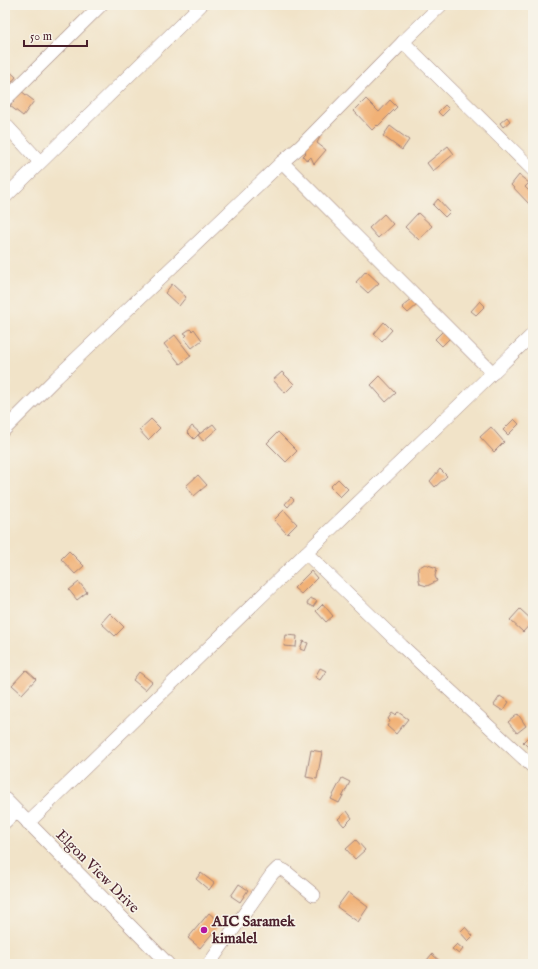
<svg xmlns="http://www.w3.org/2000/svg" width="538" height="969" font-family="'IM FELL English',serif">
<rect width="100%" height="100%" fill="#f7f3e8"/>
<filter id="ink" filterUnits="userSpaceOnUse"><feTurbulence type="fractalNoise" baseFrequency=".025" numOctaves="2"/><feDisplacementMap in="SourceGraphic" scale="8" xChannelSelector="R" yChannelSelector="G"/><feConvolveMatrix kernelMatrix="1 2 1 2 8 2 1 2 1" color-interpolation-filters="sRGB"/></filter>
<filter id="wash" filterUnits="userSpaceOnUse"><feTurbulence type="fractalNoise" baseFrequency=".012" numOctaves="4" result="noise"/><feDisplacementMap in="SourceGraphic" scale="16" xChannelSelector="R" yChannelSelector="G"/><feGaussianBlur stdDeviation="0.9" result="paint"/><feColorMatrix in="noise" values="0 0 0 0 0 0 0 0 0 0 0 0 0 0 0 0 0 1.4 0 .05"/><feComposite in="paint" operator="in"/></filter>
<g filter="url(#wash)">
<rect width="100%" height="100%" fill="#f1e3c8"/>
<g id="blocks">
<g fill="#f1b176">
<path d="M5,67L16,77L11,83L5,78Z"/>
<path d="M21,91L34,101L23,116L10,106Z"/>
<path d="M366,99L379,112L390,100L397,107L378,126L377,125L372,130L354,111Z"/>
<path d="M445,105L449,109L442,116L438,112Z"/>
<path d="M507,117L510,121L503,127L500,123Z"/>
<path d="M390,126L409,140L402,150L383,136Z"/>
<path d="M317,131L321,135L317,143L326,150L314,164L311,157L307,161L303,156L306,153L300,147Z"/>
<path d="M448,146L454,154L433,171L427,163Z"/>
<path d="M519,175L529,183L525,187L533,195V205L531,206L511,185Z"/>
<path d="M438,199L450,212L445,217L433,205Z"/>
<path d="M418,213L432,226L419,240L405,227Z"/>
<path d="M384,214L393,224L378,238L369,228Z"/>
<path d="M366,271L379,283L368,293L356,282Z"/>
<path d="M172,284L186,297L179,306L165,293Z"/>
<path d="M413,298L418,304L408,313L402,307Z"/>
<path d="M480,301L485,306L476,315L471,311Z"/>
<path d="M384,322L392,330L382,341L374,334Z"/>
<path d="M190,329L192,331L194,329L202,340L192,348L184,338L187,335L184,333Z"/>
<path d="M443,331L450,338L442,346L435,339Z"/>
<path d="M175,335L191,356L180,364L164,344Z"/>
<path d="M282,372L294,384L285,393L273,380Z"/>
<path d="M380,376L396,393L386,402L371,385Z"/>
<path d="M151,419L160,428L148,440L139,430Z"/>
<path d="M514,419L519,424L508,435L503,430Z"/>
<path d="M213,424L217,429L203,441L198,435Z"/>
<path d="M192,426L200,433L194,439L187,432Z"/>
<path d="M491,427L504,442L494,452L480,437Z"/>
<path d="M278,432L297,451L286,462L267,443Z"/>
<path d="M440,469L447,476L435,487L430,481Z"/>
<path d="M198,475L207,485L194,496L186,486Z"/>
<path d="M338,479L348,489L340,497L330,487Z"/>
<path d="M291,497L294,500L288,507L285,504Z"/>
<path d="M284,510L297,524L287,534L274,520Z"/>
<path d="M69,551L84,566L75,574L61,559Z"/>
<path d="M425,564L437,568L435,576L437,581L427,586L420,584L419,580L418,568Z"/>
<path d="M311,571L317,578L301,594L294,588Z"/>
<path d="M79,582L87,592L77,600L69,590Z"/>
<path d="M310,598L317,601L313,607L307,604Z"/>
<path d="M323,604L333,616L326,622L316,611Z"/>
<path d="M520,609L533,621L523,632L510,620Z"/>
<path d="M110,613L124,627L115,636L101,623Z"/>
<path d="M286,635L297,636L296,647L284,646Z"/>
<path d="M303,641L308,643L305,651L300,649Z"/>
<path d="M320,668L326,671L320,680L315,677Z"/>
<path d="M26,670L36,679L22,694L12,685Z"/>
<path d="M139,672L152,682L145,690L133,680Z"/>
<path d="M500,696L509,702L503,711L494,705Z"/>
<path d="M398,712L408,719L396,734L387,726L390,721L388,719L392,713L395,715Z"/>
<path d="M518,714L526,726L517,733L508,722Z"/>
<path d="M529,736L533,740V752L523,742Z"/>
<path d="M311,750L322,752L317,779L306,777Z"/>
<path d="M342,778L350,782L339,803L331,799Z"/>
<path d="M347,811L352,818L344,826L338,819Z"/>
<path d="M356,840L365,850L355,859L346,849Z"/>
<path d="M201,873L214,883L209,890L196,879Z"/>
<path d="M239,884L248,890L240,902L231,896Z"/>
<path d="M348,892L368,907L358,922L337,907Z"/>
<path d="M209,913L221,923L200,948L188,938Z"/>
<path d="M465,927L473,936L468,941L460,932Z"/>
<path d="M457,944L463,949L459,954L452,949Z"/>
<path d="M432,954L443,964H431L427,960Z"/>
</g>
</g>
</g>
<g filter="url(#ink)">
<use href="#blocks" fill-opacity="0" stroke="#9e817a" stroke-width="1"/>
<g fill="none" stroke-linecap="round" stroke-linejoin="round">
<defs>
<g id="minor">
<path d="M403,42L533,170"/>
<path d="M5,100L101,5"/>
<path d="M5,124L40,162"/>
<path d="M282,162L493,373"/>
<path d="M5,197L201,5"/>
<path d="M5,429L57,377L282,162L300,147L403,42L441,5"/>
<path d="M306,553L402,646L533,767"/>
<path d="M5,799L168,964"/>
<path d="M5,822L16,811"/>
<path d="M28,823L306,553L533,334"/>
<path d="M209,964L272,874L278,868L285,871L314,895"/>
</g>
</defs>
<use href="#minor" stroke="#9e817a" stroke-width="14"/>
<use href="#minor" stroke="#fff" stroke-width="13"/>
</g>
</g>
<circle fill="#b5179e" stroke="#f7f3e8" stroke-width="1.5" cx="204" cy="930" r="4"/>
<g text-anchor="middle" stroke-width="3" stroke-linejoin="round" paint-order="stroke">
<g font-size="15" fill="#4a1f2b" stroke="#f7f3e8">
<text transform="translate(98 871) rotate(45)" y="5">Elgon View Drive</text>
</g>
<g font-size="15" font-weight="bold" fill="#4a1f2b" stroke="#f7f3e8" text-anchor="start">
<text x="212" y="926">AIC Saramek<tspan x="212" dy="17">kimalel</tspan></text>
</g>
</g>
<rect width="538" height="969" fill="none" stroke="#f7f3e8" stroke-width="20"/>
<path d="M24 40v6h63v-6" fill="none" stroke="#4a1f2b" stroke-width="2"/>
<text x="30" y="40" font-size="12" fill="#4a1f2b" stroke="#f7f3e8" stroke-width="3" paint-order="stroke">50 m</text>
</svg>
